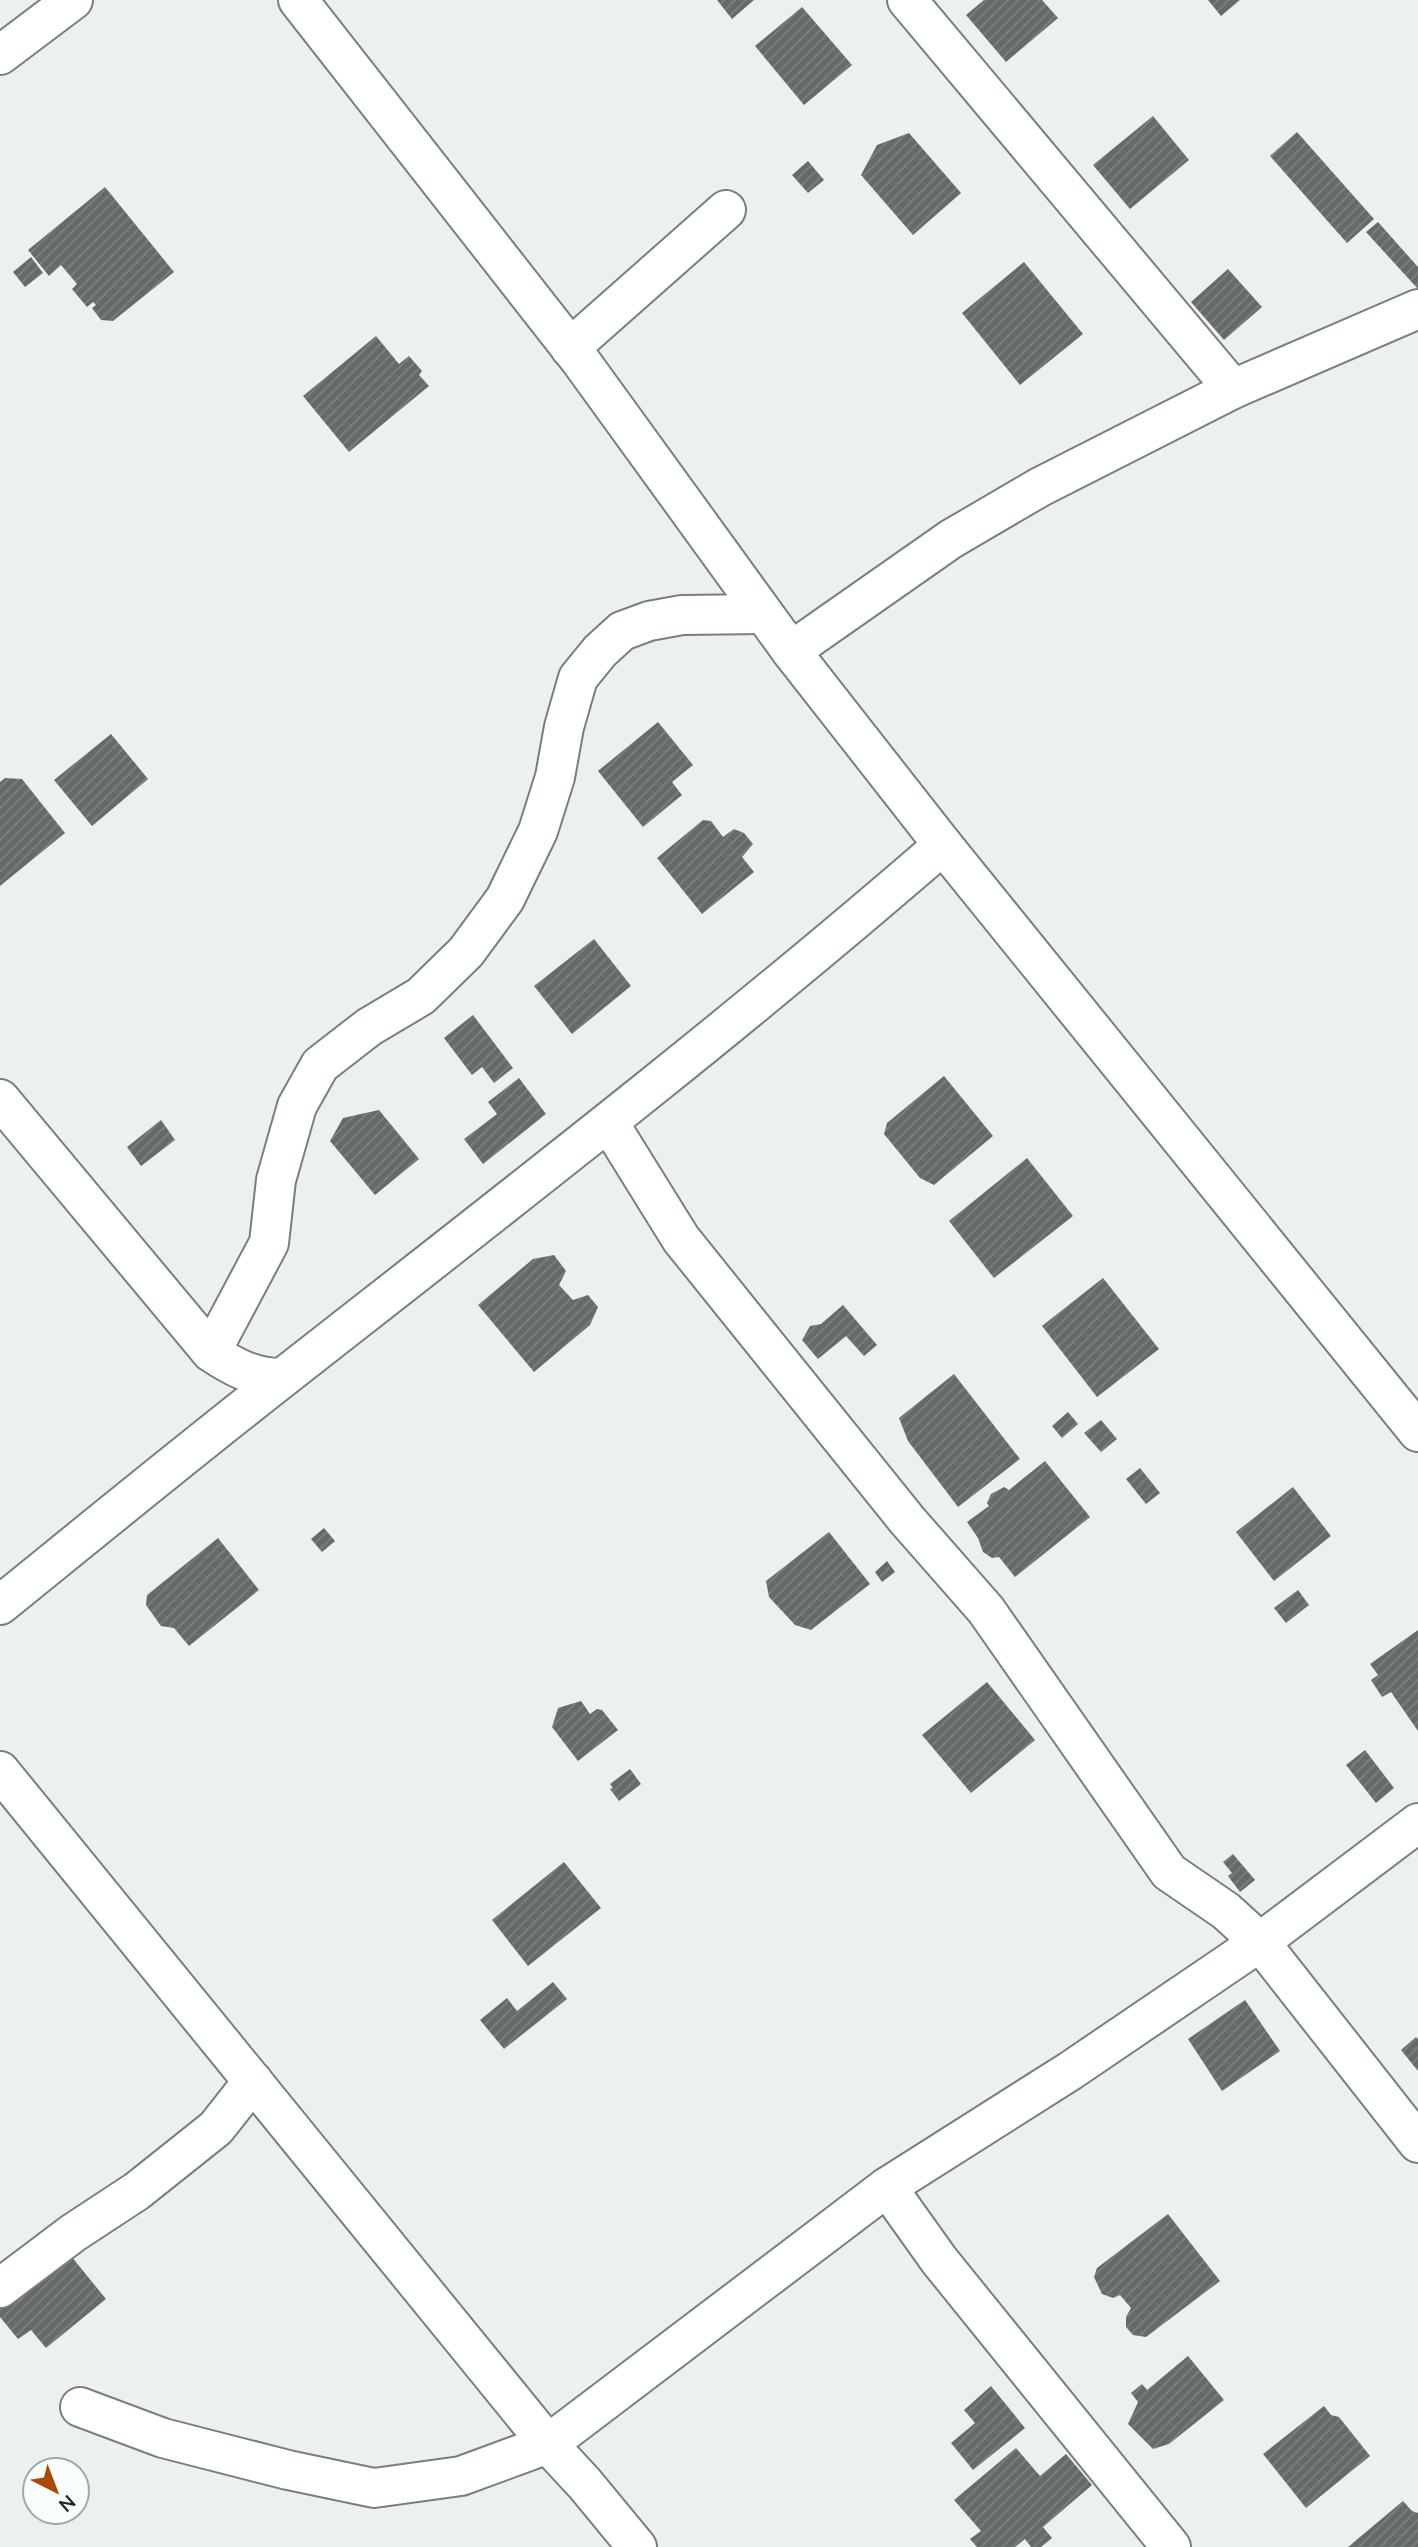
<svg xmlns="http://www.w3.org/2000/svg" width="1418" height="2547" font-family="'Nunito Sans',sans-serif">
<defs>
<pattern id="building-hatch" width="6" height="6" patternUnits="userSpaceOnUse" patternTransform="scale(1.75)"><rect width="6" height="6" fill="#676b68"/><path d="M-1 1l2-2M0 6l6-6M5 7l2-2" fill="none" stroke="#7c807e"/></pattern>
</defs>
<rect width="100%" height="100%" fill="#ebf1f0"/>
<g fill="url(#building-hatch)">
<path d="M717,0H754L732,19Z"/>
<path d="M984,0H1042L1058,18L1006,62L966,15Z"/>
<path d="M1208,0H1240L1221,16Z"/>
<path d="M802,7L852,65L804,105L755,46Z"/>
<path d="M1153,116L1189,160L1130,209L1093,165Z"/>
<path d="M1297,132L1374,219L1347,243L1270,156Z"/>
<path d="M909,133L961,193L913,235L861,175L877,145Z"/>
<path d="M808,161L824,180L808,193L792,175Z"/>
<path d="M105,187L174,272L113,321L101,320L92,308L96,305L93,302L87,307L72,289L77,284L61,265L49,276L28,250Z"/>
<path d="M1378,222L1418,267V289L1366,232Z"/>
<path d="M31,257L43,273L25,287L13,272Z"/>
<path d="M1024,262L1083,334L1020,385L962,313Z"/>
<path d="M1228,269L1262,307L1224,340L1191,302Z"/>
<path d="M376,336L399,364L409,356L422,371L419,375L429,386L349,452L303,396Z"/>
<path d="M658,722L693,765L672,782L682,795L643,827L598,771Z"/>
<path d="M111,734L148,779L92,826L54,780Z"/>
<path d="M5,778L22,779L65,833L0,886V782Z"/>
<path d="M703,820L711,821L723,837L734,829L744,833L753,844L742,857L754,872L702,914L657,858Z"/>
<path d="M594,939L631,986L572,1034L534,986Z"/>
<path d="M473,1015L513,1068L494,1083L482,1067L472,1075L444,1038Z"/>
<path d="M944,1076L993,1136L934,1185L920,1178L884,1134L887,1123Z"/>
<path d="M519,1078L546,1114L483,1164L464,1139L497,1114L488,1102Z"/>
<path d="M379,1110L419,1159L375,1195L330,1141L343,1118Z"/>
<path d="M161,1120L175,1140L141,1166L127,1147Z"/>
<path d="M1027,1158L1073,1216L994,1278L949,1221Z"/>
<path d="M554,1255L566,1271L559,1285L573,1300L588,1295L598,1307L590,1325L534,1372L478,1305L533,1259Z"/>
<path d="M1103,1278L1159,1349L1097,1397L1042,1326Z"/>
<path d="M843,1305L877,1345L864,1356L846,1336L818,1359L802,1340L810,1326L821,1324Z"/>
<path d="M954,1374L1020,1459L958,1507L908,1441L899,1418Z"/>
<path d="M1068,1412L1078,1424L1062,1438L1052,1426Z"/>
<path d="M1101,1420L1117,1439L1101,1452L1084,1433Z"/>
<path d="M1045,1461L1090,1517L1015,1577L999,1557L992,1558L983,1552L978,1538L967,1522L989,1506L987,1503L991,1494L1004,1487L1009,1490Z"/>
<path d="M1140,1468L1160,1493L1146,1504L1126,1479Z"/>
<path d="M1293,1487L1331,1536L1274,1581L1236,1532Z"/>
<path d="M324,1528L335,1541L322,1552L311,1539Z"/>
<path d="M829,1532L870,1584L811,1630L795,1625L769,1597L766,1581Z"/>
<path d="M218,1538L259,1590L189,1646L174,1628L161,1626L146,1605L147,1595Z"/>
<path d="M887,1561L895,1572L882,1582L875,1572Z"/>
<path d="M1298,1590L1309,1605L1286,1623L1274,1608Z"/>
<path d="M1418,1630V1731L1391,1692L1382,1697L1371,1680L1378,1675L1370,1664Z"/>
<path d="M987,1682L1035,1740L971,1793L922,1735Z"/>
<path d="M581,1701L590,1714L597,1709L602,1710L618,1730L578,1761L552,1727L558,1708Z"/>
<path d="M1365,1750L1394,1788L1376,1803L1346,1765Z"/>
<path d="M630,1769L641,1784L619,1801L610,1789L613,1788L610,1784Z"/>
<path d="M1233,1854L1255,1880L1240,1892L1228,1876L1232,1873L1223,1862Z"/>
<path d="M564,1862L601,1908L528,1966L492,1920Z"/>
<path d="M553,1982L567,1999L504,2049L480,2020L507,1998L517,2011Z"/>
<path d="M1245,2000L1280,2051L1222,2091L1188,2039Z"/>
<path d="M1416,2037L1418,2039V2071L1401,2050Z"/>
<path d="M1168,2214L1220,2281L1146,2337L1133,2335L1126,2327V2317L1131,2308L1120,2295L1113,2298L1102,2294L1094,2277L1097,2268Z"/>
<path d="M71,2256L106,2299L46,2348L31,2330L18,2339L0,2317V2301Z"/>
<path d="M1188,2356L1224,2400L1169,2444L1153,2449L1128,2424L1138,2402L1131,2393L1142,2384L1147,2390Z"/>
<path d="M991,2386L1025,2428L973,2470L951,2443L975,2423L964,2410Z"/>
<path d="M1324,2406L1331,2415L1339,2417L1370,2456L1306,2508L1263,2454Z"/>
<path d="M1016,2448L1040,2476L1066,2454L1092,2485L1043,2527L1052,2538L1041,2547H1031L1025,2539L1015,2547H977L970,2539L981,2531L954,2500Z"/>
<path d="M1403,2501L1412,2511L1418,2513V2547H1348Z"/>
</g>
<g fill="none" stroke-linecap="round" stroke-linejoin="round">
<defs>
<g id="street">
<path d="M298,0L580,360L791,651L943,845L1418,1432"/>
<path d="M907,0L1233,389"/>
<path d="M0,55L73,0"/>
<path d="M570,348L726,210"/>
<path d="M791,651L951,539L1040,487L1233,389L1418,309"/>
<path d="M0,1099L211,1352C233,1367 254,1378 281,1378"/>
<path d="M609,1123L681,1239L907,1520L986,1610L1169,1872L1226,1911L1260,1942L1418,2143"/>
<path d="M211,1352L269,1243L276,1180L297,1106L320,1065L369,1027L421,996L466,952L505,899L538,831L555,777L564,727L578,678L600,651L622,631L649,621L682,615L763,614"/>
<path d="M0,1605C95,1528 189,1451 285,1376C507,1202 730,1030 943,845"/>
<path d="M0,1771L548,2444L585,2484L637,2547"/>
<path d="M887,2187L939,2260L1171,2547"/>
<path d="M0,2288L73,2233L137,2191L216,2128L253,2081"/>
<path d="M80,2407L163,2438L288,2470L374,2488L461,2476L548,2444L887,2187L1070,2071L1260,1942L1418,1823"/>
</g>
</defs>
<use href="#street" stroke="#797f7d" stroke-width="42"/>
<use href="#street" stroke="#fff" stroke-width="38"/>
</g>
<g transform="translate(56 2491) rotate(138)"><circle r="33" fill="#f8fefd" stroke="#a3a7a7" stroke-width="2"/>
<path d="M0-5L12 26L0 18L-12 26Z" fill="#ab4b00"/>
<text y="-10" font-size="19" font-weight="bold" text-anchor="middle" fill="#232525">N</text>
</g>
</svg>
